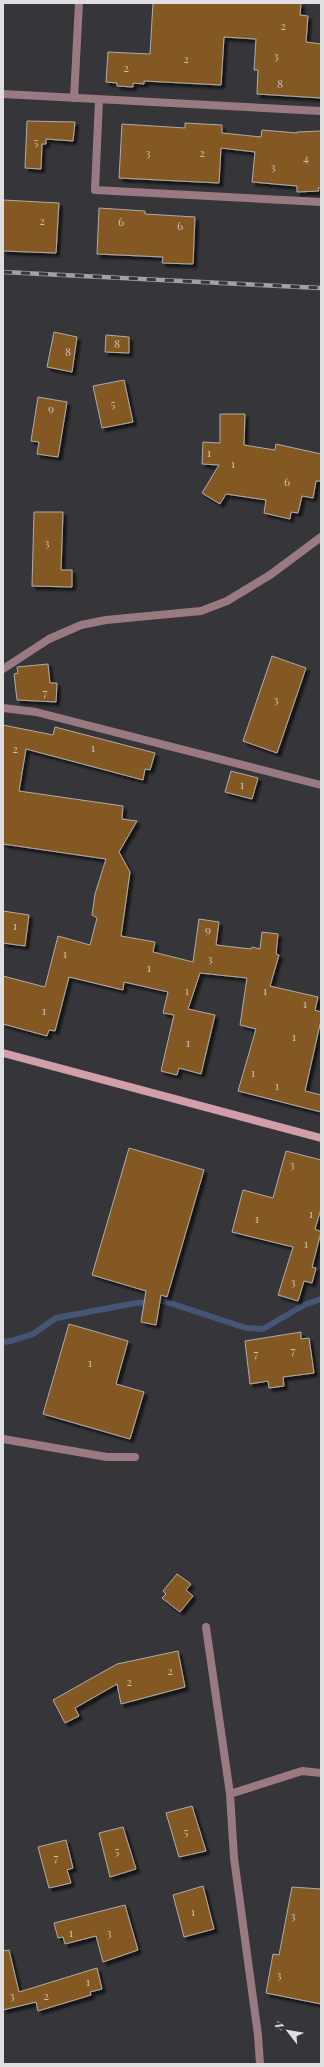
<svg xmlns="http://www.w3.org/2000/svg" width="324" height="2067" font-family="'Playfair Display',serif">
<defs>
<filter id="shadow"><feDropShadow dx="3.5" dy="3.5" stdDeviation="1" flood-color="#0009"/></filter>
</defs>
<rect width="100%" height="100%" fill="#363539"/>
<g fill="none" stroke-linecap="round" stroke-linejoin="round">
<path stroke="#465576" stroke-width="6" d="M3,1342L11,1341L33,1334L56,1318L136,1303L164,1301L246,1328L263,1329L304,1305L321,1299"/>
</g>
<g fill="#845921" stroke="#b0aca8" filter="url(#shadow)">
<path d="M153,3H301L300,15L308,16L306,42L321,44V98L257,94L258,70H254L256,39L224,37L221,85L144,81V84L133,83V87L117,86V83L106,82L108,52L150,54Z"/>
<path d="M27,121L75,122L73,141L46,139V144H42L41,169L25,168Z"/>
<path d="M185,123L222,125V133L261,137L262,130L297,133V132L321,131V188H318L319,191L297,192V186L252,182L255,152L221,148L219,183L119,178L122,124L185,128Z"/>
<path d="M3,200L59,203L56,253L3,251Z"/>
<path d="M99,208L145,211V214L195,217L193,264L162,263L163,257L97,254Z"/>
<path d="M54,332L77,337L72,372L47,367Z"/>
<path d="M106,335L129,337V353L105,352Z"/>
<path d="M124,380L133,422L102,428L93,386Z"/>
<path d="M38,397L67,402L58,457L37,454L39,442L31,441Z"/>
<path d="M220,414H245L244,445L275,450L276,444L321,454V481H316L313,498L302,496L298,513L291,512L290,519L264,513L266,500L226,494L220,504L202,493L219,465L202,464L203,442L220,443Z"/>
<path d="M34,512H63L61,570H72V587L32,586Z"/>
<path d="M272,656L306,668L277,753L243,741Z"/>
<path d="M48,664L50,683H57L56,702L17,700L14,674L18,673L17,667Z"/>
<path d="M3,725L53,735L55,727L155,753L150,770L145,769L143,780L26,749L19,791L123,806L122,819L137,821L119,852L130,872L121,936L155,942L153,952L193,962L199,919L219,922L216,945L251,949L252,947L260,949L262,932L278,934L276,954L279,955L270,986L318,997L315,1010L321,1012V1020L305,1091L321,1095V1112L238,1091L256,1029L240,1025L247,978L200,973L188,1009L215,1015L201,1074L179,1068L177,1075L161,1071L174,1015L163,1013L168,992L124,982L123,990L69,977L55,1031L49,1030L47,1036L3,1024V976L45,987L58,936L90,945L97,918L92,915L95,894L106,859L3,844Z"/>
<path d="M231,771L258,778L252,799L225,792Z"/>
<path d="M3,911L29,915L25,946L3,943Z"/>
<path d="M129,1148L204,1170L167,1297L161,1295L156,1325L141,1322L146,1291L92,1275Z"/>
<path d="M286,1151L321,1160V1209L315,1229L321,1232L312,1267L316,1268L312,1283L304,1281L298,1301L278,1295L293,1247L232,1232L243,1190L273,1198Z"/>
<path d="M69,1324L128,1341L116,1384L144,1392L130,1439L43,1414Z"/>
<path d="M301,1332V1339L309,1338L314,1373L283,1377L284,1386L269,1388L268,1381L250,1384L245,1341Z"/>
<path d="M177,1574L191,1584L186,1590L193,1596L180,1612L162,1598L166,1594L163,1591Z"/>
<path d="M178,1651L185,1687L121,1704L117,1684L75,1708L79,1716L65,1723L53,1700L117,1664Z"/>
<path d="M192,1806L206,1851L179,1857L166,1813Z"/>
<path d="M123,1827L136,1869L110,1877L99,1833Z"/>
<path d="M66,1840L73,1868L67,1870L71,1883L49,1888L38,1847Z"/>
<path d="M203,1886L214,1929L184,1937L173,1895Z"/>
<path d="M292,1887L321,1889V2004L266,1993L273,1954L279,1955Z"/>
<path d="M125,1905L138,1950L103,1962L96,1936L65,1944L63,1937L58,1938L54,1923Z"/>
<path d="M9,1950L19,1992L97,1968L102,1989L90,1992L91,1995L38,2011L36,2002L3,2010V1951Z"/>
</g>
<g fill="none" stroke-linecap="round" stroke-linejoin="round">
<g stroke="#997a82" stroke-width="8">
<path d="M3,94L321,111"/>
<path d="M74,98L79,3"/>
<path d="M99,100L95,190L321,202"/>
<path d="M3,669L49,639L81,625L106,620L201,611L227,601L270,575L321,537"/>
<path d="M3,708L36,712L321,785"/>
<path d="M3,1439L107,1457H135"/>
<path d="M206,1627L230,1794L234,1858L258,2035L260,2064"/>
<path d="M230,1794L302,1771L321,1773"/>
</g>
<path stroke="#d19fac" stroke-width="8" d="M3,1053L321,1138"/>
<defs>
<path id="rail" d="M3,272L321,288"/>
</defs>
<use href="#rail" stroke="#a2a2a5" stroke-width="4.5"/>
<use href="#rail" stroke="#363539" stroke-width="3" stroke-dasharray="9" stroke-linecap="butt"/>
</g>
<g text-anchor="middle" stroke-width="4" stroke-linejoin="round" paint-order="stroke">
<g font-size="12" fill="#c8beb2">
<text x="283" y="30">2</text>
<text x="276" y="60">3</text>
<text x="186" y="63">2</text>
<text x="126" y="72">2</text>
<text x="280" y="88">8</text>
<text x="36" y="146">5</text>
<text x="148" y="157">3</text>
<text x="202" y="157">2</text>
<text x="306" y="162">4</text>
<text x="273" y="171">3</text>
<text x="42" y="225">2</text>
<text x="121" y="226">6</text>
<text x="180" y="230">6</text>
<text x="117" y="348">8</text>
<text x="68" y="356">8</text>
<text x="113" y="408">5</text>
<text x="51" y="413">9</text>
<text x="209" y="457">1</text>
<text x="233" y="468">1</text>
<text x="287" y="486">6</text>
<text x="47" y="547">3</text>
<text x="45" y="697">7</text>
<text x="276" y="704">3</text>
<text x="93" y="752">1</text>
<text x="15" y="753">2</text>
<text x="242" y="789">1</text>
<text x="15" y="930">1</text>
<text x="208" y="934">9</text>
<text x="65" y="958">1</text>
<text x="210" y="963">3</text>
<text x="149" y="972">1</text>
<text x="187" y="995">1</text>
<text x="265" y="995">1</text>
<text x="305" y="1008">1</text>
<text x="44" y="1015">1</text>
<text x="294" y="1041">1</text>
<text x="188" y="1047">1</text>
<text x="253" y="1077">1</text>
<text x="277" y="1090">1</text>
<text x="292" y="1169">3</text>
<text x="311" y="1218">1</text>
<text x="257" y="1223">1</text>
<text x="306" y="1248">1</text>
<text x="293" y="1286">3</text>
<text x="293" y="1355">7</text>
<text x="256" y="1358">7</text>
<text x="90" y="1367">1</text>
<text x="170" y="1675">2</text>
<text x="129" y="1686">2</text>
<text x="186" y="1836">5</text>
<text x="117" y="1855">5</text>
<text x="56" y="1862">7</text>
<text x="193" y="1916">1</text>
<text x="293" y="1920">3</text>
<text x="71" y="1937">1</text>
<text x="109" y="1937">3</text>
<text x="279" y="1979">3</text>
<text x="88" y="1986">1</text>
<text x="12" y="2000">3</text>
<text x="46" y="2000">2</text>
</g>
</g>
<rect width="324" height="2067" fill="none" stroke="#dfdfe2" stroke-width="8"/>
<g transform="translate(288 2031) rotate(301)" stroke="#363539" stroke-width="3" paint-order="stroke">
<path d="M0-3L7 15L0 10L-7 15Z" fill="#dfdfe2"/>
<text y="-6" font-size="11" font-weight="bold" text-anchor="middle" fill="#dfdfe2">N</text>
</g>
</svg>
